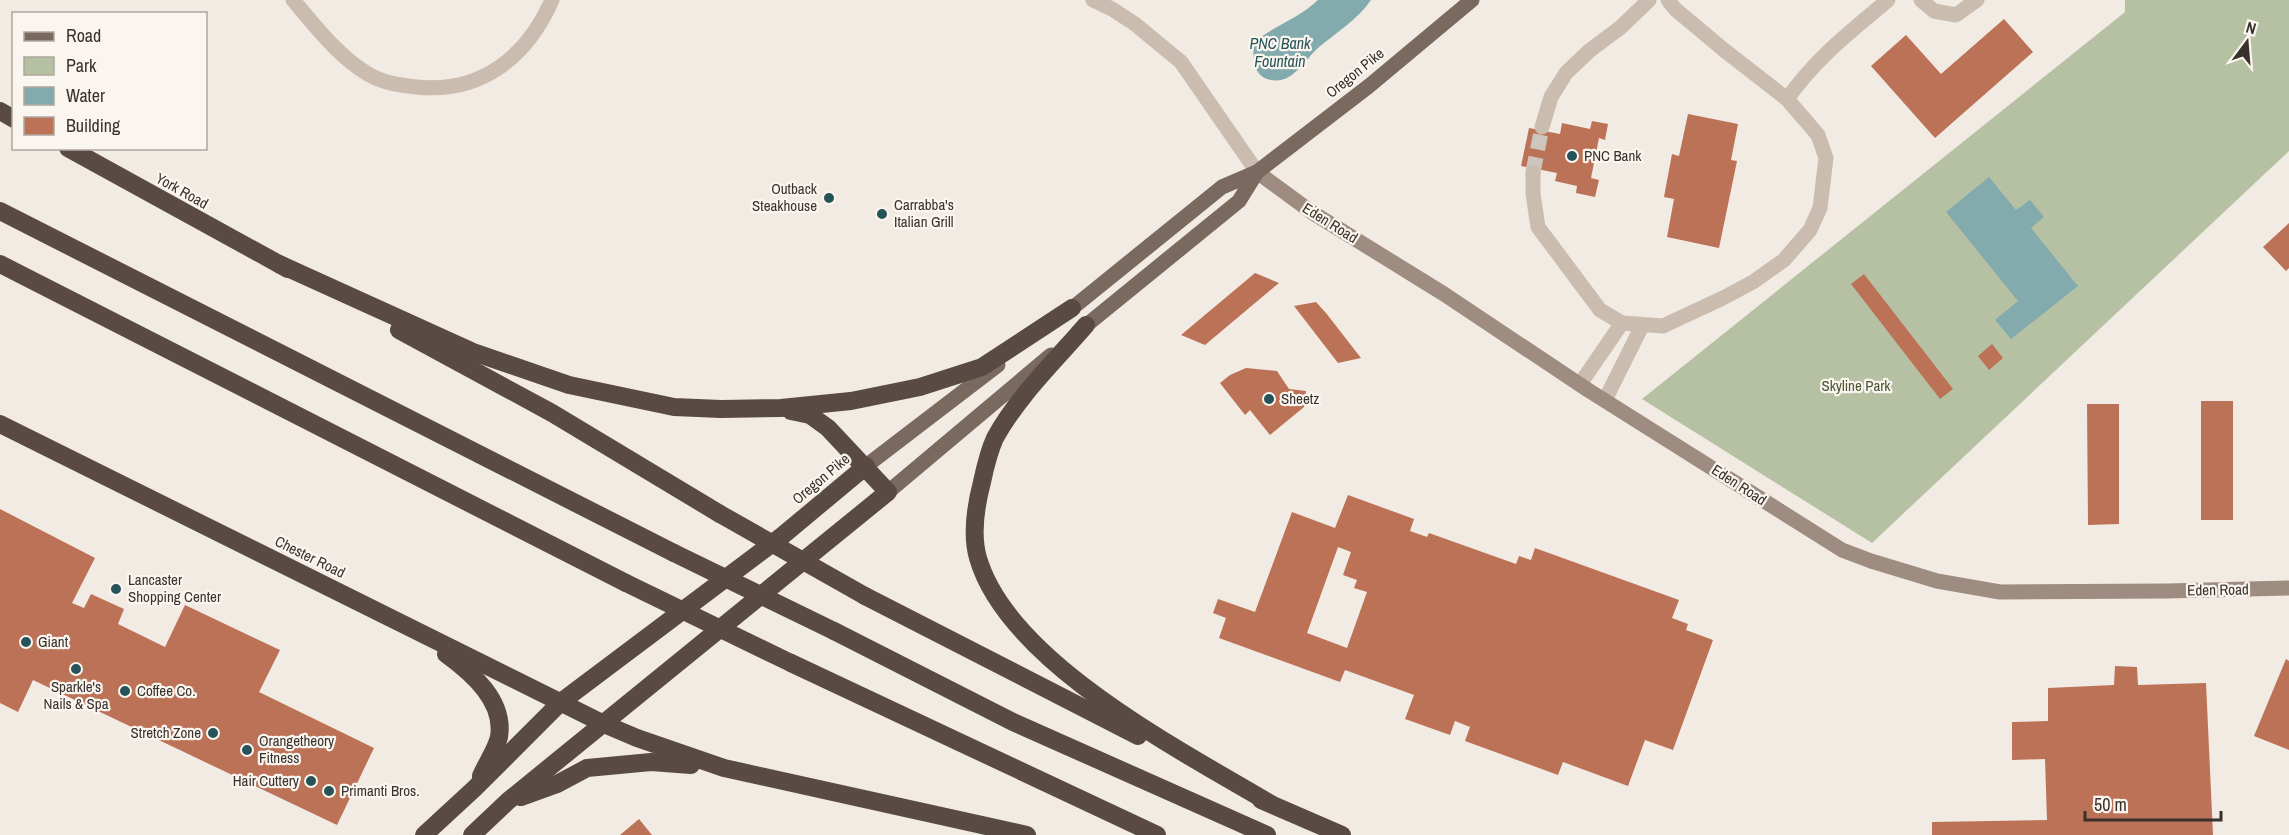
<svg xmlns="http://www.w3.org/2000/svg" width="2289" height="835" font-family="'Archivo Narrow',sans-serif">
<rect width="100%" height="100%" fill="#f2ebe3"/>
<path fill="#b6c1a3" d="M2125,0H2289V151L1872,543L1642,399L2125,12Z"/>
<g fill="#83aaad">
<path d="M1318,0H1371C1357,20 1337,32 1319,47C1303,61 1292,87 1267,79C1252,74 1253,55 1254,42C1274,26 1299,18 1318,0Z"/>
<path d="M1989,177L2016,210L2030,200L2044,217L2031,228L2078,286L2011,339L1995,320L2018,301L1946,212Z"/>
</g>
<g fill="#bc7256" fill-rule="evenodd">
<path d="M2004,19L2033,52L1935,138L1871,66L1906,35L1941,74Z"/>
<path d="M1688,114L1738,124L1731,160L1737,161L1719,248L1667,237L1674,199L1664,197L1672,154L1679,156Z"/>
<path d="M1592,121L1608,124L1605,140L1599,138L1591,178L1599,180L1595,197L1576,193L1577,186L1555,181L1557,173L1521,166L1529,128L1560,134L1562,123L1590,129Z"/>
<path d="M2289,223V268L2286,271L2263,247Z"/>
<path d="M1255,273L1279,283L1205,345L1181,335Z"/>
<path d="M1864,274L1953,389L1940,399L1851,284Z"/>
<path d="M1316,302L1326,313L1361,358L1338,363L1294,306Z"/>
<path d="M1992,344L2003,358L1989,370L1978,356Z"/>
<path d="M1246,368L1277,371L1289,389L1306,391L1304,407L1270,435L1250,410L1245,415L1220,383L1230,375Z"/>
<rect x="2201" y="401" width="32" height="119"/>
<path d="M2087,404H2119V524L2088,525Z"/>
<path d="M1348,495L1414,519L1410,531L1427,537L1429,533L1516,564L1519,556L1531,560L1535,548L1679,600L1672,618L1688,624L1686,630L1713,640L1673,750L1645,740L1628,786L1563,762L1558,775L1465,741L1470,727L1455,721L1450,735L1405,719L1414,695L1345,670L1340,682L1219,638L1226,618L1213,613L1218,599L1255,612L1292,512L1335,528ZM1338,547L1351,552L1343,575L1357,580L1354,588L1367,592L1347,648L1307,633Z"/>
<path d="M0,509L95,558L72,603L84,608L91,594L124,609L118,624L165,647L185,605L280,650L259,692L374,748L337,825L33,680L18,712L0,703Z"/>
<path d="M2286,659L2289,661V750L2254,736Z"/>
<path d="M2115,666L2137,667L2138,685L2206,683L2213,835H1932V822L2047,820L2045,759L2012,760V722L2048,721V688L2114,685Z"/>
<path d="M639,819L652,835H620Z"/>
</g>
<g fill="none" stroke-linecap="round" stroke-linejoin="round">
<path stroke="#cdc6be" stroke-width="15" stroke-dasharray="15 8" stroke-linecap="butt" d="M1533,172L1542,127"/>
<g stroke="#cabcaf" stroke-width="15">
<path d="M293,0C315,26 339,57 368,74C383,83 399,85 416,87C481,94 527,57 552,0"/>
<path d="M1093,0L1112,9L1135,24L1181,62L1257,172"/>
<path d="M1921,0L1934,11L1956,15L1977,0"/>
<path d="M1787,99C1817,57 1849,33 1888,0"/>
<path d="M1542,127L1551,97L1566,73L1589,51L1621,27L1649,0"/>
<path d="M1533,172V194L1538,227L1600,310L1622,323L1663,326L1723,298L1753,282L1784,260L1810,230L1820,208L1826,158L1818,135L1787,99L1724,50L1675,9L1668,0"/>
<path d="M1580,384L1622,323"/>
<path d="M1605,400L1642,326"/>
</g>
<path stroke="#9e8c80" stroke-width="15" d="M1257,172L1313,213L1444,294L1588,390L1842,550L1871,561L1937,581L2000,592L2167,591L2289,588"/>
<g stroke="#7a695f" stroke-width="15">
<path d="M1065,314L1222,187L1257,172L1369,86L1472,0"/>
<path d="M1078,332L1239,201L1257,172"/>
<path d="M866,466L998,365"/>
<path d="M888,492L1051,355"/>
</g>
<g stroke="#594b44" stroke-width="18">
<path d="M0,111L14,119"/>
<path d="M68,148L288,269"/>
<path d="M0,211L674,553"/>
<path d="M0,264L626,583"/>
<path d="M279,264L473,352L569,385L674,407L721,409L781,408L851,401L920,387L982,367L1072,308"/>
<path d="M1086,325C1055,361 1018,396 995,438C989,451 985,468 982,482C976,505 971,534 978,558C1008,662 1182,751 1271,804"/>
<path d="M399,330L552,413L720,514"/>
<path d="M0,424L604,724L637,738L724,768L1027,835"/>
<path d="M865,596L1138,736"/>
<path d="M834,631L1013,722L1267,835"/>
<path d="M446,654C472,673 505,701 499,737C496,750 486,764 481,776"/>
<path d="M791,663L1157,835"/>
<path d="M521,797L557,784L587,768L651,762L691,765"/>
<path d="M1261,800L1342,835"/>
<path d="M424,835L475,788L561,702L782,536L866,466"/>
<path d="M472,835L508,801L888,492L828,428L810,415L791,411"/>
</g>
<g stroke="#594b44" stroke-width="18">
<path d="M720,514L865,596"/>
<path d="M674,553L834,631"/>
<path d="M626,583L791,663"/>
</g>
</g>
<g fill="#255358" stroke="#faf5ef" stroke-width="2">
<circle cx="1572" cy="156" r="6"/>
<circle cx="829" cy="198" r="6"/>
<circle cx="882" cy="214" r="6"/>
<circle cx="1269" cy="399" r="6"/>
<circle cx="116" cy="589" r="6"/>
<circle cx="26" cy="642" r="6"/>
<circle cx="76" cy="669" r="6"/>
<circle cx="125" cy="691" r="6"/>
<circle cx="213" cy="733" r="6"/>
<circle cx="247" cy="750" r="6"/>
<circle cx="311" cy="781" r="6"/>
<circle cx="329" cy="791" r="6"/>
</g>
<g text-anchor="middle" stroke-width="4.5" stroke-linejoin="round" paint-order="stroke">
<g font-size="15" fill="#39312c" stroke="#faf5ef">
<text transform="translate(1355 73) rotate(-39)" y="5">Oregon Pike</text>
<text transform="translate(182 191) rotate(29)" y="5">York Road</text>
<text transform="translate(1330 223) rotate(32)" y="5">Eden Road</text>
<text transform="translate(821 479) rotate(-40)" y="5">Oregon Pike</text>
<text transform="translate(1739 485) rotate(33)" y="5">Eden Road</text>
<text transform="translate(310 557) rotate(26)" y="5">Chester Road</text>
<text transform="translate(2218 590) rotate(-1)" y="5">Eden Road</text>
</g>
<g font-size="15" fill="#39312c" stroke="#faf5ef" text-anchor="start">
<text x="1584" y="161">PNC Bank</text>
<text x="817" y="194" text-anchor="end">Outback<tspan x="817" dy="17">Steakhouse</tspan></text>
<text x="894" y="210">Carrabba's<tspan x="894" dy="17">Italian Grill</tspan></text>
<text x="1281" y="404">Sheetz</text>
<text x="128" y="585">Lancaster<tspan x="128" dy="17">Shopping Center</tspan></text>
<text x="38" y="647">Giant</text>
<text x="76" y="692" text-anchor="middle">Sparkle's<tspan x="76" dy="17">Nails &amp; Spa</tspan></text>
<text x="137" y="696">Coffee Co.</text>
<text x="201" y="738" text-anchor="end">Stretch Zone</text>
<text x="259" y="746">Orangetheory<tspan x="259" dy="17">Fitness</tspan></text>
<text x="299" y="786" text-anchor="end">Hair Cuttery</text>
<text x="341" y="796">Primanti Bros.</text>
</g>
<g font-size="15" fill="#485632" stroke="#faf5ef">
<text x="1856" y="391">Skyline Park</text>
</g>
<g font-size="16" font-style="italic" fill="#255358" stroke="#faf5ef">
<text x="1280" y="49">PNC Bank<tspan x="1280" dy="18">Fountain</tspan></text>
</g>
</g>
<rect x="12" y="12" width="195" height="138" fill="#faf5ef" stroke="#ada7a1" stroke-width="1.5"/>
<rect x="24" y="32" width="30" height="9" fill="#7a695f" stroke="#ada7a1" stroke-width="1.5"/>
<text x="66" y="42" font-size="18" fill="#39312c">Road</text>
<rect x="24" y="57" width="30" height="18" fill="#b6c1a3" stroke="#ada7a1" stroke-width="1.5"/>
<text x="66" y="72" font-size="18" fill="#39312c">Park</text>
<rect x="24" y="87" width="30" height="18" fill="#83aaad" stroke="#ada7a1" stroke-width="1.5"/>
<text x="66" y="102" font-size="18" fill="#39312c">Water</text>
<rect x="24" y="117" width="30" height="18" fill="#bc7256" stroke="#ada7a1" stroke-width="1.5"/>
<text x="66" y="132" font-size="18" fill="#39312c">Building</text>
<g transform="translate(2247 42) rotate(16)" stroke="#faf5ef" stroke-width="4.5" paint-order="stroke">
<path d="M0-4.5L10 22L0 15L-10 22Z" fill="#39312c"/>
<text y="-9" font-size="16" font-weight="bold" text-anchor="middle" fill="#39312c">N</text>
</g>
<path d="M2085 811v9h136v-9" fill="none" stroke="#39312c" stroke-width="3"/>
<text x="2094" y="811" font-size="18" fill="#39312c" stroke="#faf5ef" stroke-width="4.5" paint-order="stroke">50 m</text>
</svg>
